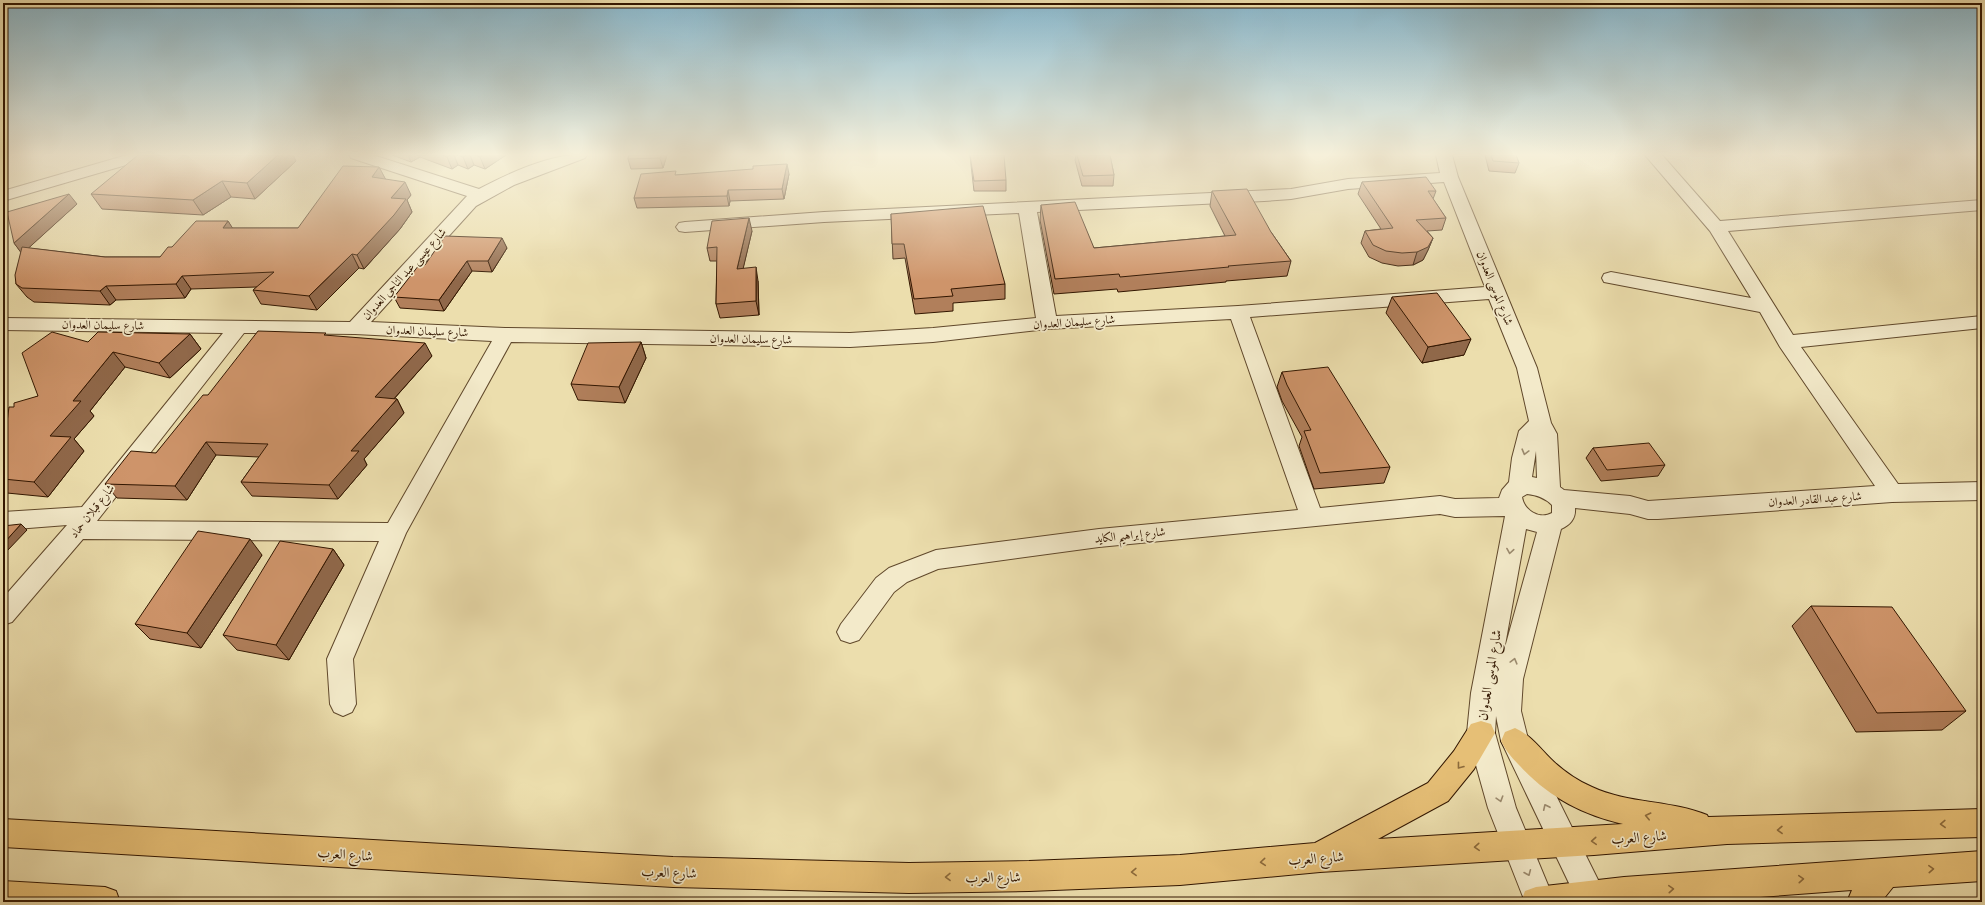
<svg xmlns="http://www.w3.org/2000/svg" width="1985" height="905" font-family="'Sorts Mill Goudy',Amiri,serif">
<rect width="100%" height="100%" fill="#ecdead"/>
<filter id="stains"><feTurbulence type="fractalNoise" baseFrequency=".005" numOctaves="4"/><feColorMatrix values="0 0 0 0 .2 0 0 0 0 .09 0 0 0 0 .02 0 0 0 .5 -.17"/></filter>
<radialGradient id="worn" r=".72"><stop offset=".6" stop-color="#630" stop-opacity="0"/><stop offset="1" stop-color="#630" stop-opacity=".3"/></radialGradient>
<g fill="none" stroke-linecap="round" stroke-linejoin="round">
<defs>
<g id="minor">
<path d="M127,155H152L150,158L3,201V191Z"/>
<path d="M349,155H373L479,189C509,173 554,152 587,155L585,158L514,185L476,206L371,322L505,328L850,333L933,328L1036,318L1019,213L824,222L685,232L679,231L676,227L679,223L685,222L824,212L1291,189L1348,179L1440,173L1436,155H1452L1458,177L1537,368L1551,423L1557,434L1560,487L1564,490L1630,496L1648,501L1875,486L1780,347L1760,312L1604,282L1602,278L1604,274L1611,272L1751,298L1710,231L1645,155H1662L1720,221L1982,200V210L1728,231L1793,335L1982,316V328L1801,347L1898,484L1982,482V500L1892,502L1658,519H1648L1630,514L1575,508C1576,519 1570,525 1561,529L1523,679L1521,711L1528,739L1609,902H1578L1501,741L1496,716L1495,733L1516,808L1555,902H1525L1488,808L1467,733L1471,693L1505,516L1455,517L1440,514L1418,516L1099,547L938,569L907,582L894,592L859,640L850,643L841,640L837,632L841,624L876,578L889,568L936,550L1099,529L1298,510L1231,319L1047,329L933,342L850,347L511,342L406,533L353,659L356,704L352,712L343,716L334,712L330,704L327,659L379,541L83,539L12,622L3,625V598L67,525L3,530V512L82,507L223,333L3,330V318L350,322L467,196L351,158ZM1444,182L1485,287L1238,306L1056,316L1037,212L1264,201L1291,199L1348,189ZM1489,299L1517,368L1529,421L1519,431L1512,458L1509,482L1502,490L1499,498L1455,499L1440,496L1320,508L1250,317ZM244,333L355,334L492,341L388,523L97,521ZM1536,451L1537,478L1532,477ZM1527,494C1537,495 1545,498 1552,505V513C1539,520 1524,510 1522,497ZM1526,529L1537,532L1504,651Z"/>
</g>
<g id="major">
<path d="M1481,721L1491,724L1495,733L1474,769L1448,801L1378,839L1623,824C1583,815 1547,796 1520,766C1512,758 1506,751 1501,741L1505,732L1515,728C1531,735 1541,750 1554,762C1565,772 1578,781 1592,787C1628,804 1671,800 1707,815L1708,817L1982,809V837L1727,844L1594,855L1320,872L1180,885L1029,891L909,893L673,887L3,847V819L673,857L909,863L1029,861L1180,855L1315,843L1428,783L1454,751L1471,724Z"/>
<path d="M1982,851V881L1893,887L1881,902H1847L1852,890L1694,902H1521L1525,891L1536,887L1624,877Z"/>
<path d="M3,881L105,887L116,891L120,902H3Z"/>
</g>
</defs>
<use href="#minor" stroke="#60482b" stroke-width="2"/>
<use href="#major" stroke="#321600" stroke-width="2"/>
<use href="#minor" fill="#f3eaca" fill-rule="evenodd"/>
<use href="#major" fill="#e6bf76" fill-rule="evenodd"/>
</g>
<g fill="#b17f5b" stroke="#321600">
<path d="M392,155H506L485,169L474,165L468,169L458,165L452,169L420,157L411,162Z"/>
<path d="M629,155H667L663,168L631,169L628,159Z"/>
<path d="M970,155L1006,180V191H974L971,165Z"/>
<path d="M1076,155H1110L1114,175L1113,186H1082L1075,160Z"/>
<path d="M1485,155H1516L1519,163L1515,173L1489,171Z"/>
<path d="M296,161L255,199L231,197L203,215L102,209L91,194Z"/>
<path d="M379,167L385,179L411,195L407,200L412,212L400,229L364,269L359,268L317,310L261,304L253,290L257,287L191,289L185,298L116,300L110,305L34,302L27,297L16,284L21,252L14,243L77,204L28,248L105,257H160L172,247L228,221L232,228H298Z"/>
<path d="M789,174L784,199L730,201L729,206L637,208L634,198L677,175Z"/>
<path d="M1362,182L1436,191L1433,199L1446,218L1442,230L1427,231L1433,238L1428,250L1423,260L1413,265L1398,266L1382,263L1369,257L1361,243L1365,231L1381,229L1358,194Z"/>
<path d="M1212,191L1271,232L1291,261L1287,276L1226,281V282L1118,292L1117,289L1054,294L1040,220L1041,205L1094,248L1225,236L1210,206Z"/>
<path d="M891,214L1005,284V299L953,303V311L915,314L905,258L893,259Z"/>
<path d="M752,231L743,268L758,281L759,315L720,318L716,304L717,261H710L707,248Z"/>
<path d="M507,248L492,272L472,271L444,311L400,308L394,297L425,265Z"/>
<path d="M1392,297L1464,355L1422,363L1386,313Z"/>
<path d="M190,334L201,349L170,378L125,367L90,411L94,416L74,439L84,451L48,497L7,493L3,489V453L14,407L38,396L88,342Z"/>
<path d="M328,336L432,356L394,399H397L404,413L364,459L367,465L338,499L252,496L241,482L259,457L216,455L187,500L117,498L105,484L156,453L208,395Z"/>
<path d="M641,342L646,358L625,403L578,400L571,384Z"/>
<path d="M1282,372L1390,467L1384,483L1314,489L1299,446L1302,437L1282,401L1277,387Z"/>
<path d="M1593,448L1665,465L1658,476L1601,481L1586,458Z"/>
<path d="M333,549L344,565L289,660L237,650L223,635Z"/>
<path d="M262,555L201,648L150,639L135,624Z"/>
<path d="M1811,606L1966,711L1942,730L1856,732L1792,626Z"/>
</g>
<g fill="#90684a" stroke="#321600">
<path d="M278,155H293L296,161L255,199L247,183Z"/>
<path d="M408,155H419L420,157L411,162Z"/>
<path d="M450,155H454L458,165L452,169L447,157Z"/>
<path d="M466,155H470L474,165L468,169L463,157Z"/>
<path d="M483,155H506L485,169L480,157Z"/>
<path d="M661,155H667L663,168L660,158Z"/>
<path d="M787,164L789,174L784,199L782,189Z"/>
<path d="M379,167L386,180L372,177Z"/>
<path d="M222,181L231,197L203,215L193,200Z"/>
<path d="M405,182L411,195L407,200L412,212L400,229L364,269L357,255L391,198Z"/>
<path d="M728,190L730,201L729,206L727,196Z"/>
<path d="M69,194L77,204L22,254L14,243Z"/>
<path d="M749,218L752,231L740,282L737,269Z"/>
<path d="M228,221L237,235L223,228Z"/>
<path d="M502,238L507,248L492,272L488,261Z"/>
<path d="M1433,238L1428,250L1423,260L1413,265L1417,252Z"/>
<path d="M352,254L359,268L317,310L309,296Z"/>
<path d="M467,261L472,271L444,311L439,300Z"/>
<path d="M756,267L758,281L759,315L756,301Z"/>
<path d="M182,276L191,289L185,298L176,284Z"/>
<path d="M106,286L116,300L110,305L100,291Z"/>
<path d="M190,334L201,349L170,378L159,363Z"/>
<path d="M1471,339L1464,355L1422,363L1428,347Z"/>
<path d="M641,342L646,358L625,403L619,387Z"/>
<path d="M425,343L432,356L383,411L375,397Z"/>
<path d="M113,352L125,367L90,411L94,416L74,439L84,451L48,497L34,482L50,436L73,401Z"/>
<path d="M397,399L404,413L364,459L367,465L338,499L329,485L351,451Z"/>
<path d="M206,442L216,455L187,500L175,486Z"/>
<path d="M21,524L27,530L7,551L3,547V544Z"/>
<path d="M250,539L262,555L201,648L187,633Z"/>
<path d="M333,549L344,565L289,660L276,645Z"/>
</g>
<g fill="#ce946a" stroke="#321600">
<path d="M138,155H278L247,183L222,181L193,200L91,194Z"/>
<path d="M442,155H450L447,157Z"/>
<path d="M457,155H466L463,157Z"/>
<path d="M475,155H483L480,157Z"/>
<path d="M629,155H661L660,158L628,159Z"/>
<path d="M970,155H1004L1006,180L974,181Z"/>
<path d="M1077,155H1110L1114,175L1083,176Z"/>
<path d="M1491,155H1516L1519,163L1493,161Z"/>
<path d="M787,164L782,189L728,190L727,196L634,198L641,174L676,171L675,175L753,169V166Z"/>
<path d="M343,166L379,167L372,177L405,182L391,198L406,199L394,215L357,255L352,254L309,296L253,290L274,272L182,276L176,284L106,286L100,291L22,288L16,284L15,275L22,247L105,257H160L168,247H172L196,221H228L223,228H298Z"/>
<path d="M1426,177L1436,191H1428L1446,218L1416,220L1433,238L1428,247L1417,252L1402,253L1386,251L1373,245L1365,231L1393,228L1362,182Z"/>
<path d="M1247,189L1271,232L1291,261L1228,266L1229,267L1120,277L1119,274L1055,279L1041,205L1075,202L1094,248L1236,235L1212,191Z"/>
<path d="M69,194L14,243L7,212Z"/>
<path d="M983,206L1005,284L951,289L953,296L914,299L904,244H892L891,214Z"/>
<path d="M749,218L737,269L756,267V301L716,304L717,247L707,248L712,221Z"/>
<path d="M445,236L502,238L488,261H467L439,300L394,297L419,265H425Z"/>
<path d="M1437,293L1471,339L1428,347L1392,297Z"/>
<path d="M258,331L326,333L324,335L425,343L375,397L397,399L351,451H359L329,485L241,482L268,444L206,442L175,486L105,484L131,451L156,453L203,395H208Z"/>
<path d="M52,332L88,342L98,332L190,334L159,363L113,352L73,401H81L50,436L71,437L34,482L3,479V453L9,407H14V403L38,396L22,353Z"/>
<path d="M641,342L619,387L571,384L588,343Z"/>
<path d="M1328,367L1390,467L1320,473L1304,431L1311,430L1287,385L1282,372Z"/>
<path d="M1649,443L1665,465L1607,470L1593,448Z"/>
<path d="M21,524L3,544V526Z"/>
<path d="M198,531L250,539L187,633L135,624Z"/>
<path d="M280,541L333,549L276,645L223,635Z"/>
<path d="M1811,606L1892,607L1966,711L1877,713Z"/>
</g>
<defs><path id="oneway-chevron" d="M-2-3.5L2.5 0L-2 3.5" fill="none" stroke-width="1.6" stroke-linecap="round" stroke-linejoin="round"/></defs>
<g stroke="#9c8b6f">
<use href="#oneway-chevron" transform="translate(1525 452) rotate(105)"/>
<use href="#oneway-chevron" transform="translate(1510 551) rotate(99)"/>
<use href="#oneway-chevron" transform="translate(1514 661) rotate(-75)"/>
<use href="#oneway-chevron" transform="translate(1500 799) rotate(73)"/>
<use href="#oneway-chevron" transform="translate(1546 807) rotate(-115)"/>
<use href="#oneway-chevron" transform="translate(1528 873) rotate(67)"/>
</g>
<g stroke="#8c6a3b">
<use href="#oneway-chevron" transform="translate(1460 766) rotate(128)"/>
<use href="#oneway-chevron" transform="translate(1648 816) rotate(-167)"/>
<use href="#oneway-chevron" transform="translate(1943 824) rotate(178)"/>
<use href="#oneway-chevron" transform="translate(1780 830) rotate(179)"/>
<use href="#oneway-chevron" transform="translate(1594 841) rotate(176)"/>
<use href="#oneway-chevron" transform="translate(1477 847) rotate(176)"/>
<use href="#oneway-chevron" transform="translate(1263 862) rotate(175)"/>
<use href="#oneway-chevron" transform="translate(1931 869) rotate(-3)"/>
<use href="#oneway-chevron" transform="translate(1134 872) rotate(178)"/>
<use href="#oneway-chevron" transform="translate(948 877) rotate(179)"/>
<use href="#oneway-chevron" transform="translate(1801 879) rotate(-4)"/>
<use href="#oneway-chevron" transform="translate(1671 889) rotate(-4)"/>
</g>
<linearGradient id="sky" x2="0" y2="1"><stop stop-color="#89b8cd"/><stop offset="0.55" stop-color="#f6f0da"/><stop offset="1" stop-color="#f6f0da" stop-opacity="0"/></linearGradient>
<rect width="1985" height="281" fill="url(#sky)"/>
<g text-anchor="middle" stroke-width="3.5" stroke-linejoin="round" paint-order="stroke">
<g font-size="12" fill="#321600" stroke="#f3eaca">
<text transform="translate(404 274) rotate(-48)" y="4">شارع عيسى عبد الناجي العدوان</text>
<text transform="translate(1495 288) rotate(68)" y="4">شارع الموسى العدوان</text>
<text transform="translate(1074 322) rotate(-4)" y="4">شارع سليمان العدوان</text>
<text transform="translate(103 325) rotate(1)" y="4">شارع سليمان العدوان</text>
<text transform="translate(427 331) rotate(2)" y="4">شارع سليمان العدوان</text>
<text transform="translate(751 339) rotate(1)" y="4">شارع سليمان العدوان</text>
<text transform="translate(1815 499) rotate(-4)" y="4">شارع عبد القادر العدوان</text>
<text transform="translate(92 511) rotate(-52)" y="4">شارع قبلان حماد</text>
<text transform="translate(1130 535) rotate(-6)" y="4">شارع إبراهيم الكايد</text>
</g>
<g font-size="14" fill="#321600" stroke="#f3eaca">
<text transform="translate(1489 675) rotate(-81)" y="5">شارع الموسى العدوان</text>
<text transform="translate(1639 837) rotate(-4)" y="5">شارع العرب</text>
<text transform="translate(345 854) rotate(4)" y="5">شارع العرب</text>
<text transform="translate(1316 858) rotate(-4)" y="5">شارع العرب</text>
<text transform="translate(669 872) rotate(2)" y="5">شارع العرب</text>
<text transform="translate(993 877) rotate(-1)" y="5">شارع العرب</text>
</g>
</g>
<rect width="1985" height="905" fill="none" stroke="#ecdead" stroke-width="16"/>
<rect x="4" y="4" width="1977" height="897" fill="none" stroke="#321600" stroke-width="2"/>
<rect x="8" y="8" width="1969" height="889" fill="none" stroke="#321600"/>
<rect width="100%" height="100%" filter="url(#stains)"/>
<rect width="100%" height="100%" fill="url(#worn)"/>
</svg>
